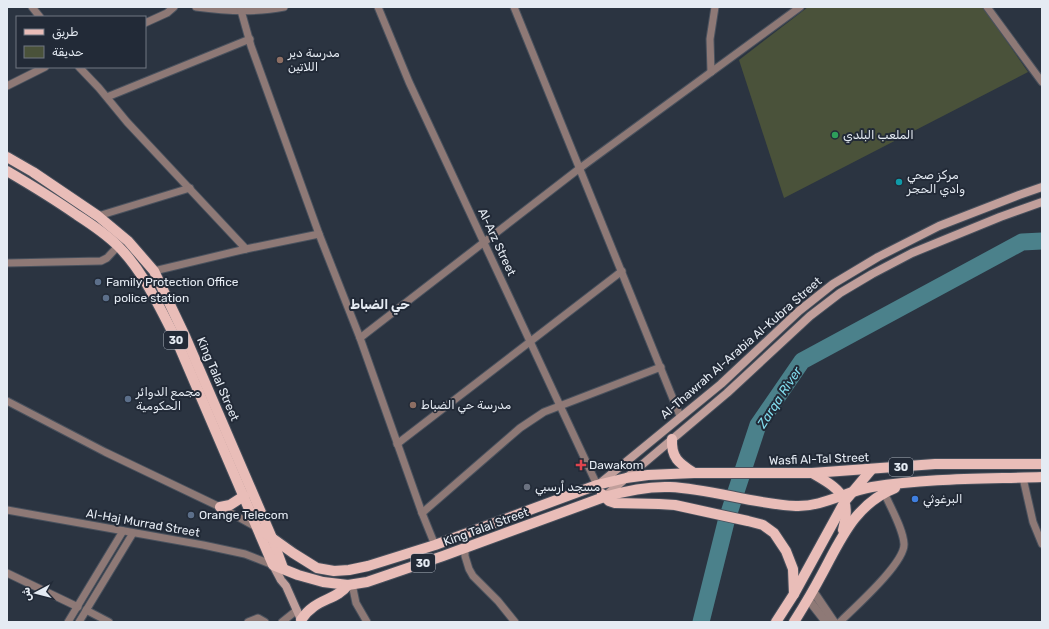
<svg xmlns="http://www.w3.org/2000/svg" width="1049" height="629" font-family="Rubik,'Noto Sans Arabic',sans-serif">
<rect width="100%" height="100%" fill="#2b3441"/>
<path fill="#4a523a" d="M808,7H983L1028,72L784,198L739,60Z"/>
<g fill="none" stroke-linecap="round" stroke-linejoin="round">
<path stroke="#4b818b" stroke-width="17" d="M701,622L726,522L758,425L802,361L1022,242L1042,241"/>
<defs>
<g id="minor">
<path d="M32,7L40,17"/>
<path d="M196,7C225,11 255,13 284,7"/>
<path d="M240,7L251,46L319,234L360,338L422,513L435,545"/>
<path d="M378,7L409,82L597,485"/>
<path d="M514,7L680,416"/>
<path d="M987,7L1042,82"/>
<path d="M145,23L167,13L174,7"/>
<path d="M79,67L99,88L127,122L246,249"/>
<path d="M711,72L710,39L715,7"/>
<path d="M7,86L45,67"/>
<path d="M107,97L250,39"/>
<path d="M98,216L190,188"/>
<path d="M7,263L101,261L107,258L118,246"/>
<path d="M154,271L246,249L319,234"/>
<path d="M360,338L580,168L800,7"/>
<path d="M7,401L105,452L220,507L258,528"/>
<path d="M397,444L622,271"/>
<path d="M1023,478L1033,522L1042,544"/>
<path d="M7,510L203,545L245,554L273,565"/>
<path d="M422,513L520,428L544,412L661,367"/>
<path d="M465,548V556L469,569L473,576L498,601L515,622"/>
<path d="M7,573L78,607"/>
<path d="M352,584L356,603L367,622"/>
<path d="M86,610L109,622"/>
<path d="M68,622L123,531"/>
<path d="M79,622L133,533"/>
<path d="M248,622L258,618L265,622"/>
<path d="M282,622L297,610"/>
<path d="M840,622C854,608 905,563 904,544C903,528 890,507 884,492"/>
</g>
<g id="tertiary">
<path d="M813,591L834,622"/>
<path d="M808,599L826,622"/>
</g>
<g id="secondary">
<path d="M599,484L721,384L799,311L833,284L878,257L939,226L1019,195L1042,187"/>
<path d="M605,496L727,393L810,316L840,293L872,274L912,253L1000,217L1042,202"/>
<path d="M273,565L281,580L286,586L302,622"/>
</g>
<g id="primary">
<path d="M7,157L33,172L98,216L128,241L154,271L185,336L272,538L283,568"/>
<path d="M7,171C31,185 54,199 77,215C91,224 106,234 118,246C144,272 159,307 176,339L273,565L298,575L323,582L348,585L367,582L443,556L604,497C625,491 647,486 670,487C712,489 753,504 796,506C823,507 846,491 872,487C928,478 985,479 1042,477"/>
<path d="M672,439C671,458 679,463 694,473"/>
<path d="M812,473C840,489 852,497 843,530"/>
<path d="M602,494L609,501L615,503L659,504L675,505L748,521L763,525L774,533L786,551L793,569L794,594"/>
<path d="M220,507L230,505L244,496"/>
<path d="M258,528L293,553L317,568L334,571L349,570L368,566L435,545L597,485L626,478L648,475L694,473H812L935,464H1042"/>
<path d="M301,620C315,598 336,601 348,585"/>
<path d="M776,622L794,594L845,501L871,470"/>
<path d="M794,622C804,606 813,591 822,574C841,539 855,504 895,488"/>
</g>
</defs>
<use href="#minor" stroke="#49515d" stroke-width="9"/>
<use href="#tertiary" stroke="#49515d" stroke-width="10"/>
<use href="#secondary" stroke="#49515d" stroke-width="10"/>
<use href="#primary" stroke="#49515d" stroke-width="12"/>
<use href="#minor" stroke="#8e7976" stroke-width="7"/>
<use href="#tertiary" stroke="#8e7976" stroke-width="8"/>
<use href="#secondary" stroke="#c19f9b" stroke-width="8"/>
<use href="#primary" stroke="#e9bdb8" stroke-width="10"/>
</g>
<g fill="#8d6e63" stroke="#222a37" stroke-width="1.5">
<circle cx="280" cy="60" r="4"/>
<circle cx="413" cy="405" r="4"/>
</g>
<circle fill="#2e9e5b" stroke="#222a37" stroke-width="1.5" cx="835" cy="135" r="4"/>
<circle fill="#0f9aa8" stroke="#222a37" stroke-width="1.5" cx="899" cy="182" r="4"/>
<g fill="#5c6f8a" stroke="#222a37" stroke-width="1.5">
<circle cx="98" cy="282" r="4"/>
<circle cx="106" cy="298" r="4"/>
<circle cx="128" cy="399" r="4"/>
<circle cx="191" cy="515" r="4"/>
</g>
<path fill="#e0444e" stroke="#222a37" stroke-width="1.5" d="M579 459h4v4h4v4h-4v4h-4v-4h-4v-4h4z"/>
<circle fill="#6b7280" stroke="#222a37" stroke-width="1.5" cx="527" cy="487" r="4"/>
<circle fill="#3f7fe0" stroke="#222a37" stroke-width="1.5" cx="915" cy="499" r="4"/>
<g text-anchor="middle" stroke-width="4" stroke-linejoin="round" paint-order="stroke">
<g fill="#222a37" stroke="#aab1bb" stroke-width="1">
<rect x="164" y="331" width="24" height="18" rx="3"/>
<rect x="889" y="458" width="24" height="18" rx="3"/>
<rect x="411" y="554" width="24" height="18" rx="3"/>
</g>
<g font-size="11" font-weight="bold" fill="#e5ebf3">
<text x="176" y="344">30</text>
<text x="901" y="471">30</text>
<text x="423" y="567">30</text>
</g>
<g font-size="12" fill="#e5ebf3" stroke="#222a37" text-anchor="start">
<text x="288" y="57">مدرسة دير<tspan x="288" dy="14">اللاتين</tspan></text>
<text x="843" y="139">الملعب البلدي</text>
<text x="907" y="179">مركز صحي<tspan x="907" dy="14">وادي الحجر</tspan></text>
<text x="106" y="286">Family Protection Office</text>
<text x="114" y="302">police station</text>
<text x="136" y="396">مجمع الدوائر<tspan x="136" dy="14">الحكومية</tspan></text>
<text x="421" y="409">مدرسة حي الضباط</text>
<text x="589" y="469">Dawakom</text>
<text x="535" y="491">مسجد أرسبي</text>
<text x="923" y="503">البرغوثي</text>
<text x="199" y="519">Orange Telecom</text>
</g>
<g font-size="12" fill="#e5ebf3" stroke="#222a37">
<text transform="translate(497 242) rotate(65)" y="4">Al-Arz Street</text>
<text transform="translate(741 348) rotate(-41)" y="4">Al-Thawrah Al-Arabia Al-Kubra Street</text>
<text transform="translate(218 379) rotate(67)" y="4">King Talal Street</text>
<text transform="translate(819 459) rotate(-2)" y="4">Wasfi Al-Tal Street</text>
<text transform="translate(143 523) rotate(10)" y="4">Al-Haj Murrad Street</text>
<text transform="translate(486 527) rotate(-20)" y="4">King Talal Street</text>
</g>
<g font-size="13" font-weight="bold" fill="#e5ebf3" stroke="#222a37">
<text x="380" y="309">حي الضباط</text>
</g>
<g font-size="13" font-style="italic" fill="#81dced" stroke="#222a37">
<text transform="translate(779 397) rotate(-57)" y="5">Zarqa River</text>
</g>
</g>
<rect width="1049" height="629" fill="none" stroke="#e5ebf3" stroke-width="16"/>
<rect x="16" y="16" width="130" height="52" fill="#222a37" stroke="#707782"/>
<rect x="24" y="29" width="20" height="6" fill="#e9bdb8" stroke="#707782"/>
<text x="52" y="36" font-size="12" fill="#e5ebf3">طريق</text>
<rect x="24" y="46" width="20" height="12" fill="#4a523a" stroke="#707782"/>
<text x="52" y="56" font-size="12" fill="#e5ebf3">حديقة</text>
<g transform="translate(36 593) rotate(263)" stroke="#222a37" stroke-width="3" paint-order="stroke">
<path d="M0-3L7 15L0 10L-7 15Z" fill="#e5ebf3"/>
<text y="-6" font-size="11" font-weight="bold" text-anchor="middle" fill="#e5ebf3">ش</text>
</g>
</svg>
